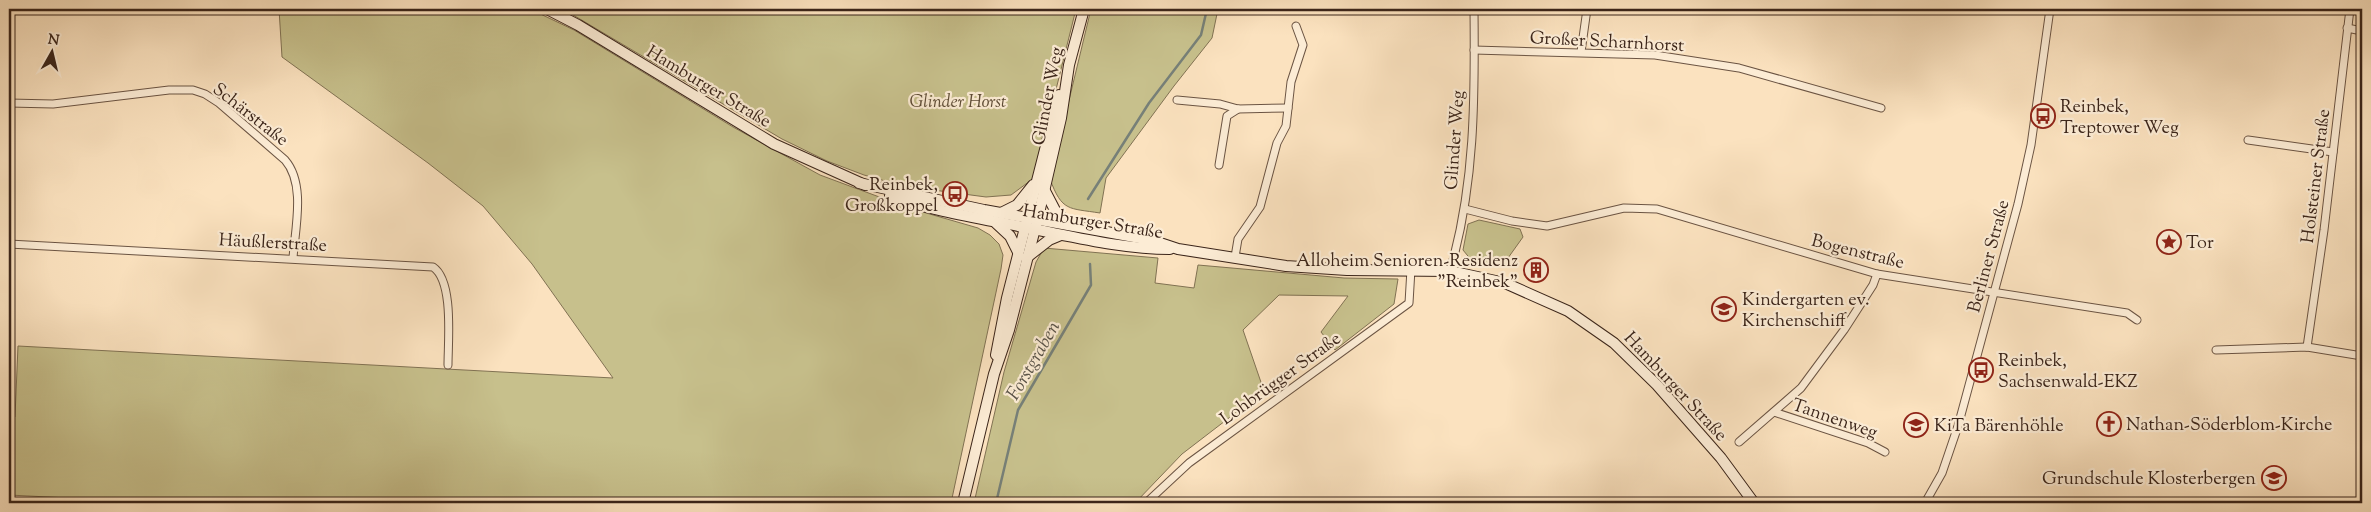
<svg xmlns="http://www.w3.org/2000/svg" width="2371" height="512" font-family="'Sorts Mill Goudy',serif">
<rect width="100%" height="100%" fill="#fbe2bf"/>
<filter id="stains"><feTurbulence type="fractalNoise" baseFrequency=".004" numOctaves="4"/><feColorMatrix values="0 0 0 0 .2 0 0 0 0 .09 0 0 0 0 .02 0 0 0 .5 -.17"/></filter>
<radialGradient id="worn" r=".72"><stop offset=".6" stop-color="#630" stop-opacity="0"/><stop offset="1" stop-color="#630" stop-opacity=".3"/></radialGradient>
<g fill="#c7c08c" stroke="#817253">
<path d="M279,9H530L574,30L733,127L820,175L909,208L978,228L990,235L999,244L1003,255L1001,269L951,503H167L9,495V417H15L18,346L613,378L532,264L483,206L428,163L282,57Z"/>
<path d="M563,9H1076L1034,178L1011,195L986,197L903,186L864,175L827,161L782,139Z"/>
<path d="M1091,9H1218L1212,38L1174,86L1106,178L1100,213C1069,208 1062,212 1050,179Z"/>
<path d="M1479,220L1520,229L1523,237L1503,265L1496,266L1472,261L1463,250L1468,224Z"/>
<path d="M1044,248L1158,258L1155,283L1194,288L1198,265L1344,278L1398,279L1394,304L1335,350L1321,332L1348,296L1279,295L1243,330L1264,391L1182,454L1135,503H974L1004,372L1036,262Z"/>
</g>
<g fill="none" stroke-linecap="round" stroke-linejoin="round">
<g stroke="#778078" stroke-width="2.5">
<path d="M1088,199L1149,103L1201,35L1207,9"/>
<path d="M996,503L1018,410L1091,285L1090,264"/>
</g>
<defs>
<g id="street">
<path d="M2347,28L2362,31"/>
<path d="M1474,50L1655,55L1739,68L1881,108"/>
<path d="M1581,52L1587,9"/>
<path d="M1177,100L1220,104L1238,109L1288,108"/>
<path d="M9,103L53,104L169,90H193L205,94L219,103L285,160C306,184 295,229 293,258"/>
<path d="M2248,140L2333,152"/>
<path d="M1219,165L1227,116L1238,109"/>
<path d="M1465,209L1512,221L1547,226L1624,208L1657,209L1877,274L2127,313L2137,320"/>
<path d="M9,244L433,267C454,281 448,341 448,365"/>
<path d="M1235,257L1238,239L1260,207L1277,143L1286,126L1291,82L1303,45L1296,26"/>
<path d="M1450,271C1475,185 1475,98 1474,9"/>
<path d="M2307,347L2324,230L2350,9"/>
<path d="M2216,350L2307,347L2362,356"/>
<path d="M1774,412L1868,443L1885,452"/>
<path d="M1739,442L1801,388L1844,330L1873,285L1877,274"/>
<path d="M1146,503L1189,463L1409,303L1411,269"/>
<path d="M1925,503L1942,473L1958,426L2018,204L2031,145L2050,9"/>
</g>
<g id="secondary">
<path d="M547,9L578,25L774,144L865,185"/>
<path d="M859,183L984,210L1151,240L1178,249L1286,266L1347,270L1450,271L1505,283L1568,311L1614,343L1657,385L1721,458L1754,503"/>
<path d="M1044,189L1057,214L1072,224"/>
<path d="M890,196C933,211 978,218 1023,227C1071,236 1121,249 1170,249"/>
<path d="M1001,213L1017,205L1033,185"/>
<path d="M996,223L1010,236L1018,252"/>
<path d="M1026,258L1049,240L1061,235"/>
<path d="M996,355L1007,298L1059,95"/>
<path d="M963,503L994,374L1009,330L1039,213L1061,118L1069,65L1084,9"/>
</g>
</defs>
<use href="#street" stroke="#6b5443" stroke-width="9"/>
<use href="#secondary" stroke="#3b251a" stroke-width="12"/>
<use href="#street" stroke="#fcecd5" stroke-width="7"/>
<use href="#secondary" stroke="#fcecd5" stroke-width="10"/>
</g>
<defs>
<symbol id="bus-ring" viewBox="-11 -11 22 22"><circle r="9.5" fill="#fcecd5" stroke="#8f2418" stroke-width="1.5"/><path d="M-5-6H5V4H4V6H2V4H-2V6H-4V4H-5ZM-3.5-4V0h7V-4ZM-3.5 1.2v1.5H-2V1.2ZM2 1.2v1.5H3.5V1.2Z" fill="#8f2418"/></symbol>
<symbol id="sight-ring" viewBox="-11 -11 22 22"><circle r="9.5" fill="#fcecd5" stroke="#8f2418" stroke-width="1.5"/><path d="M0-6L1.8-2.2L6-1.7L2.9 1.2L3.7 5.4L0 3.3L-3.7 5.4L-2.9 1.2L-6-1.7L-1.8-2.2Z" fill="#8f2418"/></symbol>
<symbol id="building-ring" viewBox="-11 -11 22 22"><circle r="9.5" fill="#fcecd5" stroke="#8f2418" stroke-width="1.5"/><path d="M-4-6H4V6H1V3H-1V6H-4ZM-2.5-4.3h1.7v1.8h-1.7ZM.8-4.3h1.7v1.8H.8ZM-2.5-1h1.7V.8h-1.7ZM.8-1h1.7V.8H.8Z" fill="#8f2418"/></symbol>
<symbol id="school-ring" viewBox="-11 -11 22 22"><circle r="9.5" fill="#fcecd5" stroke="#8f2418" stroke-width="1.5"/><path d="M0-5L7-2L0 1L-7-2ZM-4 1L0 2.5L4 1V4Q0 6-4 4Z" fill="#8f2418"/></symbol>
<symbol id="church-ring" viewBox="-11 -11 22 22"><circle r="9.5" fill="#fcecd5" stroke="#8f2418" stroke-width="1.5"/><path d="M-1.2-6h2.4v3.5h3.3v2.4h-3.3V6h-2.4V-.1h-3.3v-2.4h3.3Z" fill="#8f2418"/></symbol>
</defs>
<g fill-rule="evenodd">
<use href="#bus-ring" x="2029" y="102" width="28" height="28"/>
<use href="#bus-ring" x="941" y="180" width="28" height="28"/>
<use href="#sight-ring" x="2155" y="228" width="28" height="28"/>
<use href="#building-ring" x="1522" y="256" width="28" height="28"/>
<use href="#school-ring" x="1710" y="295" width="28" height="28"/>
<use href="#bus-ring" x="1967" y="356" width="28" height="28"/>
<use href="#church-ring" x="2095" y="410" width="28" height="28"/>
<use href="#school-ring" x="1902" y="411" width="28" height="28"/>
<use href="#school-ring" x="2260" y="464" width="28" height="28"/>
</g>
<g text-anchor="middle" stroke-width="4.5" stroke-linejoin="round" paint-order="stroke">
<g font-size="18" fill="#3b251a" stroke="#fcecd5">
<text transform="translate(1607 41) rotate(3)" y="6">Großer Scharnhorst</text>
<text transform="translate(709 86) rotate(31)" y="6">Hamburger Straße</text>
<text transform="translate(1047 96) rotate(-79)" y="6">Glinder Weg</text>
<text transform="translate(251 114) rotate(38)" y="6">Schärstraße</text>
<text transform="translate(1454 140) rotate(-86)" y="6">Glinder Weg</text>
<text transform="translate(2315 176) rotate(-83)" y="6">Holsteiner Straße</text>
<text transform="translate(1093 221) rotate(9)" y="6">Hamburger Straße</text>
<text transform="translate(273 242) rotate(3)" y="6">Häußlerstraße</text>
<text transform="translate(1858 251) rotate(14)" y="6">Bogenstraße</text>
<text transform="translate(1988 256) rotate(-75)" y="6">Berliner Straße</text>
<text transform="translate(1280 378) rotate(-36)" y="6">Lohbrügger Straße</text>
<text transform="translate(1676 386) rotate(47)" y="6">Hamburger Straße</text>
<text transform="translate(1835 418) rotate(19)" y="6">Tannenweg</text>
</g>
<g font-size="18" font-style="italic" fill="#5e4c36" stroke="#fcecd5">
<text x="958" y="107">Glinder Horst</text>
</g>
<g font-size="18" fill="#3b251a" stroke="#fcecd5" text-anchor="start">
<text x="2060" y="112">Reinbek,<tspan x="2060" dy="21">Treptower Weg</tspan></text>
<text x="938" y="190" text-anchor="end">Reinbek,<tspan x="938" dy="21">Großkoppel</tspan></text>
<text x="2186" y="248">Tor</text>
<text x="1518" y="266" text-anchor="end">Alloheim Senioren-Residenz<tspan x="1518" dy="21">"Reinbek"</tspan></text>
<text x="1742" y="305">Kindergarten ev.<tspan x="1742" dy="21">Kirchenschiff</tspan></text>
<text x="1998" y="366">Reinbek,<tspan x="1998" dy="21">Sachsenwald-EKZ</tspan></text>
<text x="2126" y="430">Nathan-Söderblom-Kirche</text>
<text x="1934" y="431">KiTa Bärenhöhle</text>
<text x="2256" y="484" text-anchor="end">Grundschule Klosterbergen</text>
</g>
<g font-size="19" font-style="italic" fill="#595349" stroke="#fcecd5">
<text transform="translate(1032 360) rotate(-60)" y="7">Forstgraben</text>
</g>
</g>
<rect width="2371" height="512" fill="none" stroke="#fbe2bf" stroke-width="30"/>
<rect x="10" y="10" width="2351" height="492" fill="none" stroke="#3b251a" stroke-width="2.5"/>
<rect x="15" y="15" width="2341" height="482" fill="none" stroke="#3b251a"/>
<g transform="translate(52 52) rotate(8)" stroke="#fcecd5" stroke-width="4" paint-order="stroke">
<path d="M0-4L9 19L0 12L-9 19Z" fill="#3b251a"/>
<text y="-8" font-size="14" font-weight="bold" text-anchor="middle" fill="#3b251a">N</text>
</g>
<rect width="100%" height="100%" filter="url(#stains)"/>
<rect width="100%" height="100%" fill="url(#worn)"/>
</svg>
